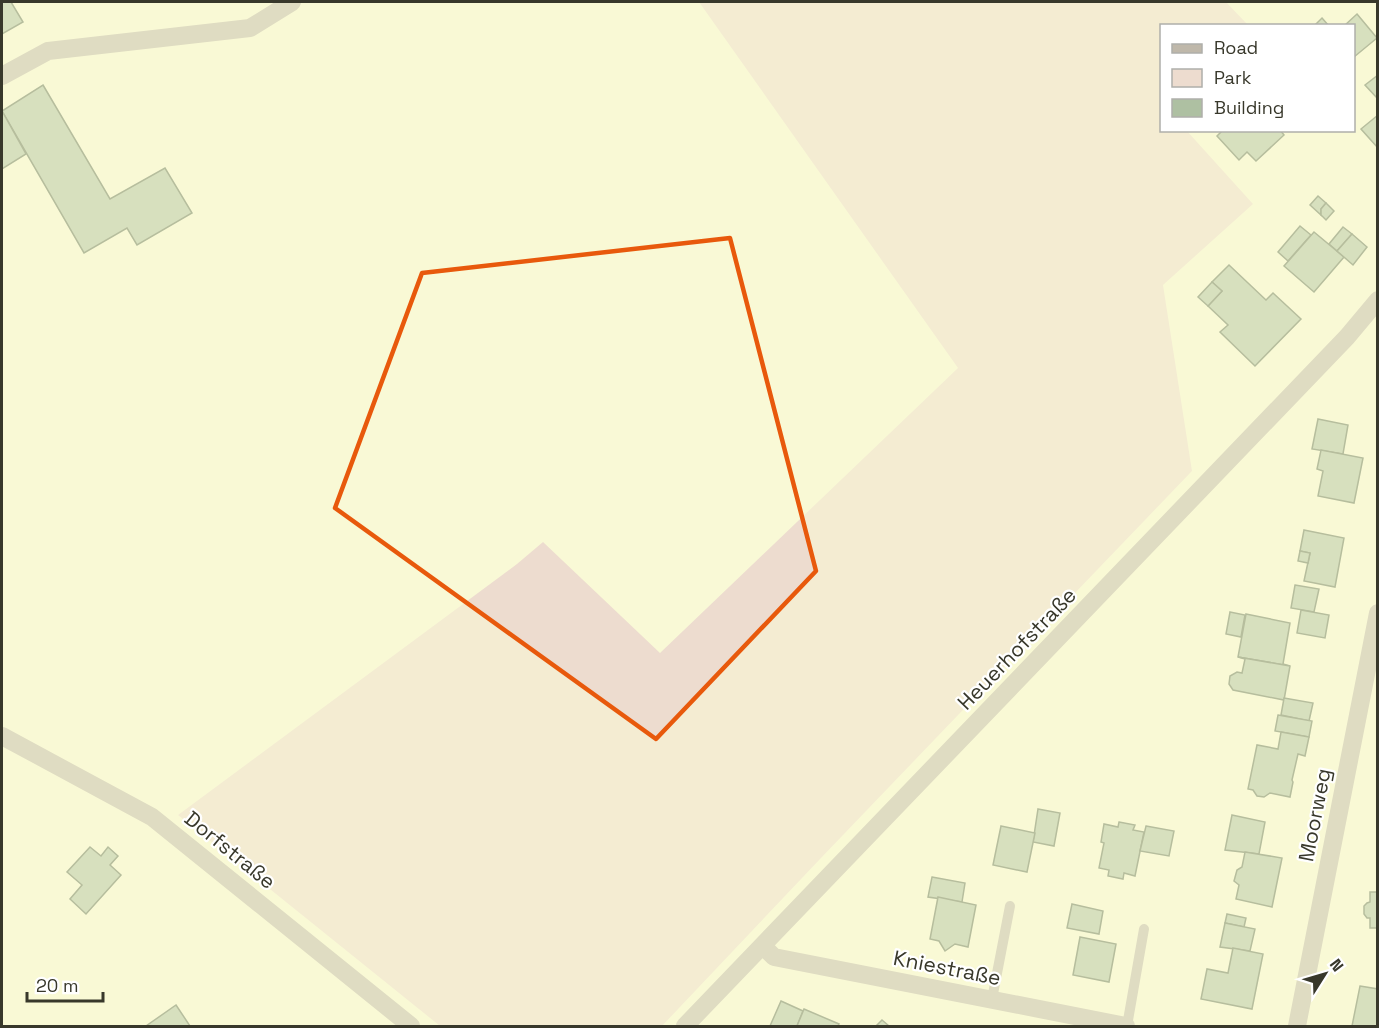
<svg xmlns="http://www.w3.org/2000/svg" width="1379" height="1028" font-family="'Space Grotesk',sans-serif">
<rect width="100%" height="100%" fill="#f9f9d6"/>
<path fill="#eddccf" d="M699,2H1226L1248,25L1162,26V130L1187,131L1253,204L1163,285L1192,471L821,858L662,1026H440L178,815L517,564L543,542L660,653L958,368Z"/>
<g fill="#aec0a2" stroke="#65755a" stroke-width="1.5">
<path d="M2,2H11L23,22L2,34Z"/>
<path d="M1357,14L1377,38L1354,57V26H1344Z"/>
<path d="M1322,18L1329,26H1314Z"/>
<path d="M1378,75V99L1365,85Z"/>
<path d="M43,85L110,199L165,168L192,213L137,245L127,228L84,253L2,111Z"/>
<path d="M2,111L26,154L2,169Z"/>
<path d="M1378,115V148L1361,129Z"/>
<path d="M1223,130H1280L1284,135L1256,161L1247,152L1239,160L1217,136Z"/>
<path d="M1318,196L1326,203L1321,209V215L1310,205Z"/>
<path d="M1326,203L1334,211L1326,220L1321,215V209Z"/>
<path d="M1300,226L1311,235L1288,261L1278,252Z"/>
<path d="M1343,227L1352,234L1337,251L1329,244Z"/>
<path d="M1314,232L1344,257L1314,292L1284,266Z"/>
<path d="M1352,234L1367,247L1353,265L1337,251Z"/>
<path d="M1229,265L1266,300L1273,293L1301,319L1255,366L1220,332L1228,325L1208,306L1222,291L1212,282Z"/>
<path d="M1212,282L1222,291L1208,306L1198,297Z"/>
<path d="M1318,419L1348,425L1343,454L1312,449Z"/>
<path d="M1321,450L1363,458L1354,503L1318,496L1323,471L1317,469Z"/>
<path d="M1304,530L1344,538L1335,587L1304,581L1310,553L1300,551Z"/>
<path d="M1300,551L1310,553L1308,563L1298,561Z"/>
<path d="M1295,585L1319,589L1314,612L1291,608Z"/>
<path d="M1301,610L1329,615L1325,638L1297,633Z"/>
<path d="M1230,612L1245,615L1241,637L1226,634Z"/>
<path d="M1246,614L1290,623L1283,664L1290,666L1238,657Z"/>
<path d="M1238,657L1290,666L1284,700L1233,690L1229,684L1230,676L1237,672L1242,673L1245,659Z"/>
<path d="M1284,698L1313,703L1309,721L1281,715Z"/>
<path d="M1278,715L1312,721L1309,737L1275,731Z"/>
<path d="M1281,732L1309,737L1305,756L1298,754L1292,780L1293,782L1290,797L1270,793L1264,797L1257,796L1253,790L1248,789L1257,745L1278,749Z"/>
<path d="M1038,809L1060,813L1054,846L1033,842Z"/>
<path d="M1232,815L1265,822L1259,854L1225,850Z"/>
<path d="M1119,822L1135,825L1133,830L1144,832L1135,876L1124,873L1123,879L1108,876L1109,870L1099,868L1104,843L1101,842L1104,824L1118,827Z"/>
<path d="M1001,826L1035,833L1027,872L993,865Z"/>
<path d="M1146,826L1174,831L1169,856L1140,851Z"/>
<path d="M90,847L101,856L108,847L118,856L110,865L121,875L86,914L70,899L82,885L67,872Z"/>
<path d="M1245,852L1282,858L1272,907L1236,899L1239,885L1234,881L1237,870L1242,867Z"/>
<path d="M932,877L965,883L962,902L928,897Z"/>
<path d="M1370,892H1378V928H1370V918H1367L1364,914V906L1367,903L1370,902Z"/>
<path d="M938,897L976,905L968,947L955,944L945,951L939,941L930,939Z"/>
<path d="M1072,904L1103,911L1099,934L1067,928Z"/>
<path d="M1227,914L1246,918L1244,927L1225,923Z"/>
<path d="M1225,923L1255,929L1250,951L1220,947Z"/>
<path d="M1080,937L1116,944L1109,982L1073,975Z"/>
<path d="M1233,948L1263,954L1252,1009L1201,999L1207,969L1228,973Z"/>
<path d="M1360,986L1378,989V1026H1352Z"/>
<path d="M781,1001L803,1011L797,1026H770Z"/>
<path d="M176,1005L190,1026H146Z"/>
<path d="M804,1009L839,1024L838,1026H797Z"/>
<path d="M882,1020L889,1026H876Z"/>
</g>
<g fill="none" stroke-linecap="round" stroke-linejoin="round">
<g stroke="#bfb8aa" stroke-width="10">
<path d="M992,999L1010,906"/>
<path d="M1127,1026L1144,929"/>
</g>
<g stroke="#bfb8aa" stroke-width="18">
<path d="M2,76L48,51L250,28L292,2"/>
<path d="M2,736L152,817L411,1026"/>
<path d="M763,946L774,957L1126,1026"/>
<path d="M685,1026L1347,337L1378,300"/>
<path d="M1297,1026L1378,613"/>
</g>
</g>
<path d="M0 0H1379V1028H0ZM730,238L816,571L656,739L335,508L422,273Z" fill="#f9f9d6" fill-opacity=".55" fill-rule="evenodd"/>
<path fill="none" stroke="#e8590c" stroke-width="4.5" stroke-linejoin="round" d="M730,238L816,571L656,739L335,508L422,273Z"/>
<g text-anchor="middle" stroke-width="4.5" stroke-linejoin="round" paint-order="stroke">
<g font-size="21" fill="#38382b" stroke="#fff">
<text transform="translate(1017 649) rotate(-46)" y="7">Heuerhofstraße</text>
<text transform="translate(1315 815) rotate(-79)" y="7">Moorweg</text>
<text transform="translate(230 850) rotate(39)" y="7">Dorfstraße</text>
<text transform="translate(947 968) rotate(11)" y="7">Kniestraße</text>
</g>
</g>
<rect width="1379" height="1028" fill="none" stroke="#38382b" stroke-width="6"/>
<rect x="1160" y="24" width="195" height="108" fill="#ffffff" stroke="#afafaa" stroke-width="1.5"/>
<rect x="1172" y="44" width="30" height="9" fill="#bfb8aa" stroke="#afafaa" stroke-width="1.5"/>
<text x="1214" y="54" font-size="18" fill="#38382b">Road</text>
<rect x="1172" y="69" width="30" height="18" fill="#eddccf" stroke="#afafaa" stroke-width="1.5"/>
<text x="1214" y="84" font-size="18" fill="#38382b">Park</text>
<rect x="1172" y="99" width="30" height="18" fill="#aec0a2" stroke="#afafaa" stroke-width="1.5"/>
<text x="1214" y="114" font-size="18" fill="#38382b">Building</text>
<g transform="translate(1325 974) rotate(53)" stroke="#ffffff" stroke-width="4.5" paint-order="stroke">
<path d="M0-4.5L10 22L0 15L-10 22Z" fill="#38382b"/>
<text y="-9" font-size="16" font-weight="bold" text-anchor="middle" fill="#38382b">N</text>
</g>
<path d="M27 992v9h76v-9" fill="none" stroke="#38382b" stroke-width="3"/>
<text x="36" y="992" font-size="18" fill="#38382b" stroke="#ffffff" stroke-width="4.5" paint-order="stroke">20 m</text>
</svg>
